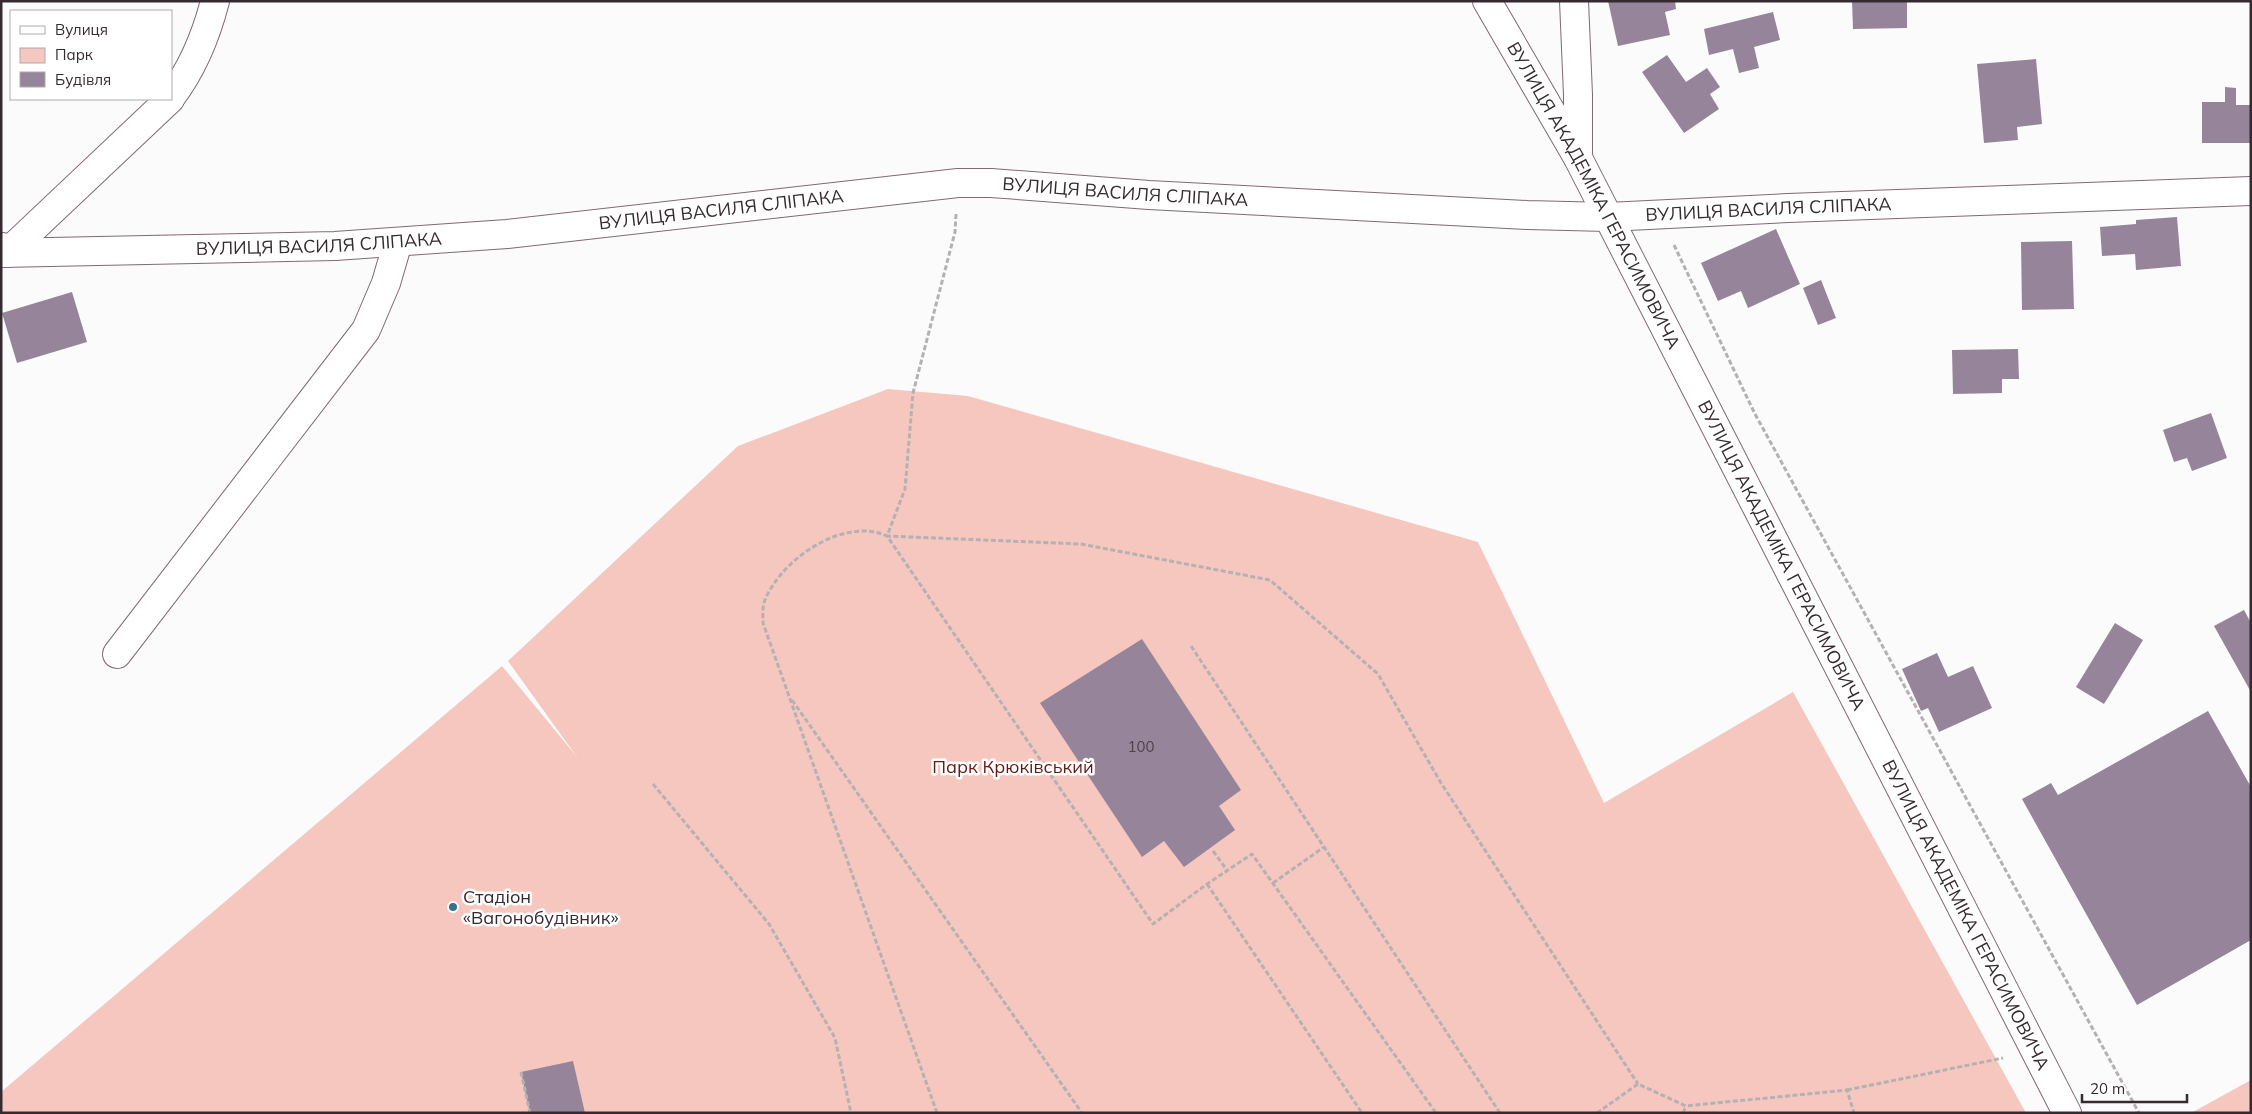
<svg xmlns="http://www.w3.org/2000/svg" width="2252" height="1114" font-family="Mulish,sans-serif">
<rect width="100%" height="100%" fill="#fbfbfb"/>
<g fill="#f6c7bf">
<path d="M888,389L968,396L1478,542L1604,803L1793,692L2026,1113H1V1092L502,666L577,757L508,661L738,446Z"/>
<path d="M2251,1080V1113H2191Z"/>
</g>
<g fill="#96849a">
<path d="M1608,1H1675L1676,9L1665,12L1670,35L1618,46Z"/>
<path d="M1852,1H1907V28L1853,29Z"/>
<path d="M1773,12L1780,40L1754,47L1759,68L1739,73L1733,49L1709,55L1704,29Z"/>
<path d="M1667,55L1686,82L1707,68L1720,87L1710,94L1719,109L1684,133L1642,72Z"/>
<path d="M2036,59L2042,124L2017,127L2018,140L1984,143L1977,64Z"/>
<path d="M2225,87L2236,88V105H2251V143H2202V102H2225Z"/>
<path d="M2177,217L2181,266L2136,270L2135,254L2102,256L2100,227L2136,224V220Z"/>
<path d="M1776,229L1800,284L1748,308L1741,291L1718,301L1701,263Z"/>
<path d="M2072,241L2074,309L2022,310L2021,242Z"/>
<path d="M1821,280L1836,318L1818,325L1803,288Z"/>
<path d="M72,292L87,342L17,363L2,313Z"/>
<path d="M2018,349L2019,379H2002V393L1953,394L1952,350Z"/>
<path d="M2211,413L2227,458L2192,471L2187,458L2174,462L2163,430Z"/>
<path d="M2244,610L2251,623V692L2214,626Z"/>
<path d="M2115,623L2143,640L2104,704L2076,687Z"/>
<path d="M1142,639L1241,790L1219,806L1235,830L1184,867L1164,841L1142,857L1040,703Z"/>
<path d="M1937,653L1948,677L1973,666L1992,708L1939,732L1928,708L1921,711L1902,669Z"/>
<path d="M2208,711L2251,787V940L2137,1005L2022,799L2051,783L2058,795Z"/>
<path d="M573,1061L585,1113H530L521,1072Z"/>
</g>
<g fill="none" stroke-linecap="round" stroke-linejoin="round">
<defs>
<g id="minor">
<path d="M1574,1L1578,95V158"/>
<path d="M171,97C193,68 206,36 215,1"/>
<path d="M2,247L7,253L170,99"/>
<path id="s1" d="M1,253L335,246L507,234L958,183H991L1149,195L1527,215L1608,217L1788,208L2251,191"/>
<path d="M117,654L366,330L386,283L398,242"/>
</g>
<g id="tertiary">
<path id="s2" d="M1487,1L1578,158L2067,1113"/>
</g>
</defs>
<use href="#minor" stroke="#816876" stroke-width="30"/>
<use href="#tertiary" stroke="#816876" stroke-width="30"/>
<g stroke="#b5b1b3" stroke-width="3" stroke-dasharray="5 2.5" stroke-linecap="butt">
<path d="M956,214L955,232L913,393L905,489L887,536L1081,544L1270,580L1378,674L1441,783L1638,1084"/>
<path d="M1674,245L1755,414L2139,1113"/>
<path d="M1191,646L1500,1113"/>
<path d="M792,700L1082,1113"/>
<path d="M653,784L769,924L835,1038L851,1113"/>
<path d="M1213,851L1227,870"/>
<path d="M1273,883L1324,847"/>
<path d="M1207,884L1362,1113"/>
<path d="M521,1072L530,1113"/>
<path d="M1847,1090L2003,1058"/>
<path d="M937,1113L763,623C763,616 762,607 765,600C781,560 843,516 887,536L1153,924L1207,884L1252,854L1436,1113"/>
<path d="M1597,1113L1638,1084L1686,1106L1847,1090L1854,1113"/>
<path d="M1683,1113L1686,1106"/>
</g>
<use href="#minor" stroke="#fff" stroke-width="28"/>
<use href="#tertiary" stroke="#fff" stroke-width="28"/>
</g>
<circle fill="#37718a" stroke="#fff" stroke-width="2" cx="453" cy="907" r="5"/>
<g text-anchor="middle" stroke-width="5" stroke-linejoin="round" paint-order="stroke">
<g font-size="15" fill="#4d404a">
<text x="1141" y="752">100</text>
</g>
<g font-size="18" fill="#352a30" stroke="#fff">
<text dy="6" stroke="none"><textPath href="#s1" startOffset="1128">ВУЛИЦЯ ВАСИЛЯ СЛІПАКА</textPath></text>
<text dy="6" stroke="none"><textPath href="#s2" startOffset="222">ВУЛИЦЯ АКАДЕМІКА ГЕРАСИМОВИЧА</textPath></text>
<text dy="6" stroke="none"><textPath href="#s1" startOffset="722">ВУЛИЦЯ ВАСИЛЯ СЛІПАКА</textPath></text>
<text dy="6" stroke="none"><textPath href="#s1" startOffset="1772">ВУЛИЦЯ ВАСИЛЯ СЛІПАКА</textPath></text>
<text dy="6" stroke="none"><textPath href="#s1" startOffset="318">ВУЛИЦЯ ВАСИЛЯ СЛІПАКА</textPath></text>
<text dy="6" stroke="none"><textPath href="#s2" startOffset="628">ВУЛИЦЯ АКАДЕМІКА ГЕРАСИМОВИЧА</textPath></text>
<text dy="6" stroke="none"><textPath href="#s2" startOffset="1032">ВУЛИЦЯ АКАДЕМІКА ГЕРАСИМОВИЧА</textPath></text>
</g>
<g font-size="18" fill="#601d15" stroke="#fff">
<text x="1013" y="773">Парк Крюківський</text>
</g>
<g font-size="18" fill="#352a30" stroke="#fff" text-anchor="start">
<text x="463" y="903">Стадіон<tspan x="463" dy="21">«Вагонобудівник»</tspan></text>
</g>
</g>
<rect width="2252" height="1114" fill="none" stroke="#352a30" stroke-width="5"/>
<rect x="10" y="10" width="162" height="90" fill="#ffffff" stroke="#aeaaac"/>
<rect x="20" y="26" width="25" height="8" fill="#ffffff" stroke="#aeaaac"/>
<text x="55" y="35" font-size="15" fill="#352a30">Вулиця</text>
<rect x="20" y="48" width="25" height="15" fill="#f6c7bf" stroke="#aeaaac"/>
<text x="55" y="60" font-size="15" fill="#352a30">Парк</text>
<rect x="20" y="72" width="25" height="15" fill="#96849a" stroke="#aeaaac"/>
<text x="55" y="85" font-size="15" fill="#352a30">Будівля</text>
<path d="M2082 1094v8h105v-8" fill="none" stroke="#352a30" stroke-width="2.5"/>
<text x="2090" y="1094" font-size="15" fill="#352a30" stroke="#ffffff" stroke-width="4" paint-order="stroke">20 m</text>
</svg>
